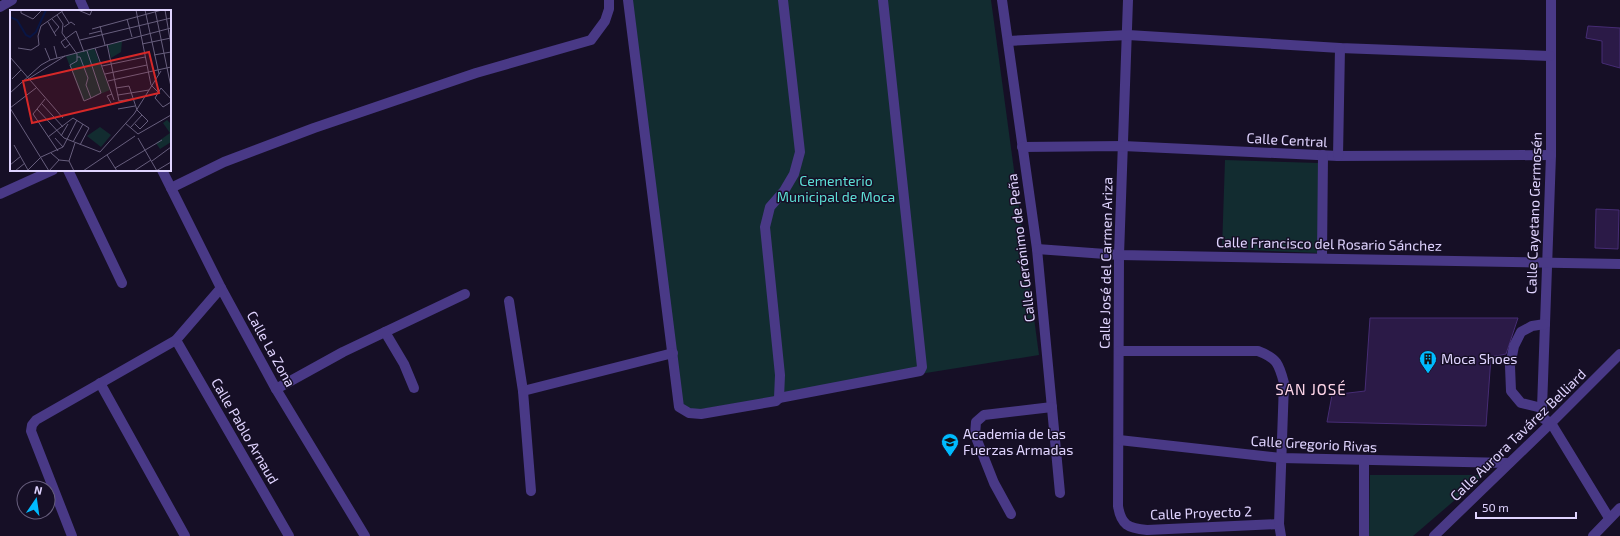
<svg xmlns="http://www.w3.org/2000/svg" width="1620" height="536" font-family="'Exo 2',sans-serif">
<rect width="100%" height="100%" fill="#160f26"/>
<g fill="#122c30">
<path d="M632,0H991L1039,355L683,412Z"/>
<path d="M1225,160L1318,163L1319,253L1222,249Z"/>
<path d="M1370,475H1484L1413,536H1369Z"/>
</g>
<g fill="#2b1a47" stroke="#462c74">
<path d="M1588,26L1620,28V68L1602,63V41L1586,38Z"/>
<path d="M1596,209L1619,210L1618,249L1595,248Z"/>
<path d="M1370,318H1518L1506,354L1491,357L1486,426L1327,422L1332,395L1365,391Z"/>
</g>
<g fill="none" stroke-linecap="round" stroke-linejoin="round">
<g stroke="#493986" stroke-width="10">
<path d="M80,0L85,11"/>
<path d="M628,0L679,407L689,413L701,414L776,401L779,398L780,375L765,227L770,207L784,191L794,174L800,152L783,0"/>
<path d="M1002,0L1037,249L1060,493"/>
<path d="M1128,0L1119,255L1118,506C1121,525 1128,528 1147,530L1279,524"/>
<path d="M1551,0V155L1542,408L1544,419L1551,423L1609,518"/>
<path d="M0,7L12,0"/>
<path d="M1008,41L1128,35L1340,48L1550,56"/>
<path d="M1022,147L1123,146L1338,156L1551,155"/>
<path d="M1338,156L1340,48"/>
<path d="M68,170L122,283"/>
<path d="M162,170L221,288L276,389L365,536"/>
<path d="M171,188L224,162L314,128L476,73L591,40L605,21L609,9V0"/>
<path d="M0,194L53,170"/>
<path d="M1037,249L1119,255L1620,264"/>
<path d="M1322,257L1323,155"/>
<path d="M509,301L523,391"/>
<path d="M385,332L465,294"/>
<path d="M176,340L289,536"/>
<path d="M1119,351H1258C1277,358 1279,364 1284,383L1279,524L1281,536"/>
<path d="M100,383L185,536"/>
<path d="M276,389L343,352L385,332L404,364L414,388"/>
<path d="M779,398L920,371L922,367L883,0"/>
<path d="M1542,408L1521,403L1511,391L1510,366L1514,346L1521,332L1532,326L1545,324"/>
<path d="M1119,440L1281,458L1509,463"/>
<path d="M531,491L523,391L673,353"/>
<path d="M1011,514L994,483L975,435L976,422L984,415L1052,407"/>
<path d="M72,536L31,431L32,425L36,420L176,340L221,288"/>
<path d="M1364,536V461"/>
<path d="M1434,536L1551,423L1620,354"/>
<path d="M1593,536L1620,508"/>
</g>
</g>
<defs>
<symbol id="building-pin" viewBox="-11 -11 22 30"><path d="M0 17L-7.5 6A9.5 9.5 0 1 1 7.5 6Z" fill="#0bf" stroke="#160f26"/><path d="M-4-6H4V6H1V3H-1V6H-4ZM-2.5-4.3h1.7v1.8h-1.7ZM.8-4.3h1.7v1.8H.8ZM-2.5-1h1.7V.8h-1.7ZM.8-1h1.7V.8H.8Z" fill="#111"/></symbol>
<symbol id="school-pin" viewBox="-11 -11 22 30"><path d="M0 17L-7.5 6A9.5 9.5 0 1 1 7.5 6Z" fill="#0bf" stroke="#160f26"/><path d="M0-5L7-2L0 1L-7-2ZM-4 1L0 2.5L4 1V4Q0 6-4 4Z" fill="#111"/></symbol>
</defs>
<g fill-rule="evenodd">
<use href="#building-pin" x="1418" y="349" width="20" height="27"/>
<use href="#school-pin" x="940" y="432" width="20" height="27"/>
</g>
<g text-anchor="middle" stroke-width="3" stroke-linejoin="round" paint-order="stroke">
<g font-size="14" fill="#e0d4ff" stroke="#160f26">
<text transform="translate(1287 140) rotate(3)" y="5">Calle Central</text>
<text transform="translate(1534 213) rotate(-88)" y="5">Calle Cayetano Germosén</text>
<text transform="translate(1329 244) rotate(1)" y="5">Calle Francisco del Rosario Sánchez</text>
<text transform="translate(1021 248) rotate(-97)" y="5">Calle Gerónimo de Peña</text>
<text transform="translate(1106 263) rotate(-89)" y="5">Calle José del Carmen Ariza</text>
<text transform="translate(271 349) rotate(61)" y="5">Calle La Zona</text>
<text transform="translate(245 431) rotate(60)" y="5">Calle Pablo Arnaud</text>
<text transform="translate(1518 435) rotate(-44)" y="5">Calle Aurora Tavárez Belliard</text>
<text transform="translate(1314 444) rotate(3)" y="5">Calle Gregorio Rivas</text>
<text transform="translate(1201 513) rotate(-2)" y="5">Calle Proyecto 2</text>
</g>
<g font-size="14" fill="#5de1d6" stroke="#160f26">
<text x="836" y="186">Cementerio<tspan x="836" dy="16">Municipal de Moca</tspan></text>
</g>
<g font-size="14" fill="#e0d4ff" stroke="#160f26" text-anchor="start">
<text x="1441" y="364">Moca Shoes</text>
<text x="963" y="439">Academia de las<tspan x="963" dy="16">Fuerzas Armadas</tspan></text>
</g>
<g font-size="15" letter-spacing="1" fill="#ffd6e9" stroke="#160f26">
<text x="1311" y="395">SAN JOSÉ</text>
</g>
</g>
<g transform="translate(10 10)">
<rect width="161" height="161" fill="#160f26"/>
<path d="M112,31L111,42L101,48L98,35ZM84,38L100,80L73,91L56,46ZM157,110L161,114V132L150,139L146,133L160,123L153,113ZM90,117L101,125L91,137L77,126Z" fill="#122c30"/>
<path fill="none" stroke="#091544" stroke-width="2" d="M0,7L7,10L16,25L20,27L26,22L36,0"/>
<path fill="none" stroke="#675e7d" stroke-width="1" d="M11,0V3L23,9L32,0M68,0L80,5L82,0M126,0L141,75L148,82M135,0L149,64M145,0L161,77M155,0L161,35M52,2L59,13M47,5L53,14L52,23L67,44V51L60,55L74,91L81,88L76,75L78,68L70,47H67M42,9L49,17L44,23M117,9L122,27M38,12L46,26M90,16L95,35M54,17L61,12L65,15M82,19L152,0M79,24L91,21M70,30L161,8M60,34L55,38L51,32L66,21L74,42M97,34L109,91L122,89M132,34L161,28M44,36L47,48M8,38L21,40L29,35L28,26L31,16L54,0M35,38L40,50M85,38L104,90M77,41L91,83L81,88M144,45L161,42M0,47L53,108M92,56L135,47M95,64L137,55M2,69L11,60M18,69L55,46M98,71L161,57M26,78L0,98L39,161M106,78L119,76L127,100L138,111L130,119L125,114M0,83L31,55L40,50L161,18M108,85L139,80M35,89L23,104L48,141M161,89L151,78L145,88L153,97L161,92M101,93L97,86L102,84M32,94L53,117M27,99L54,128L90,142L124,104L151,61M108,99L125,96M115,113L128,124M120,118L132,105M128,124L161,105M51,126L58,114M38,127L63,108L79,118L70,135M45,128L53,137M128,128L147,161M63,132L73,114M4,135L18,160M41,143L49,150L59,151L64,161M97,145L107,161M59,151L65,133M142,151L161,137M0,155L11,146M105,158L152,130M5,161L15,153M17,161L31,147L53,137L67,110M39,161L49,150M73,161L125,126M124,161L141,150M146,161L161,152"/>
<path fill="#d62828" fill-opacity="0.15" stroke="#d62828" stroke-width="2" d="M139,42L149,83L22,113L13,71Z"/>
<rect width="161" height="161" fill="none" stroke="#e0d4ff" stroke-width="2"/>
</g>
<g transform="translate(36 500) rotate(13)"><circle r="19" fill="#160f26" stroke="#675e7d"/>
<path d="M0-3L7 15L0 10L-7 15Z" fill="#00bbff"/>
<text y="-6" font-size="11" font-weight="bold" text-anchor="middle" fill="#e0d4ff">N</text>
</g>
<path d="M1476 512v6h100v-6" fill="none" stroke="#e0d4ff" stroke-width="2"/>
<text x="1482" y="512" font-size="12" fill="#e0d4ff" stroke="#160f26" stroke-width="3" paint-order="stroke">50 m</text>
</svg>
